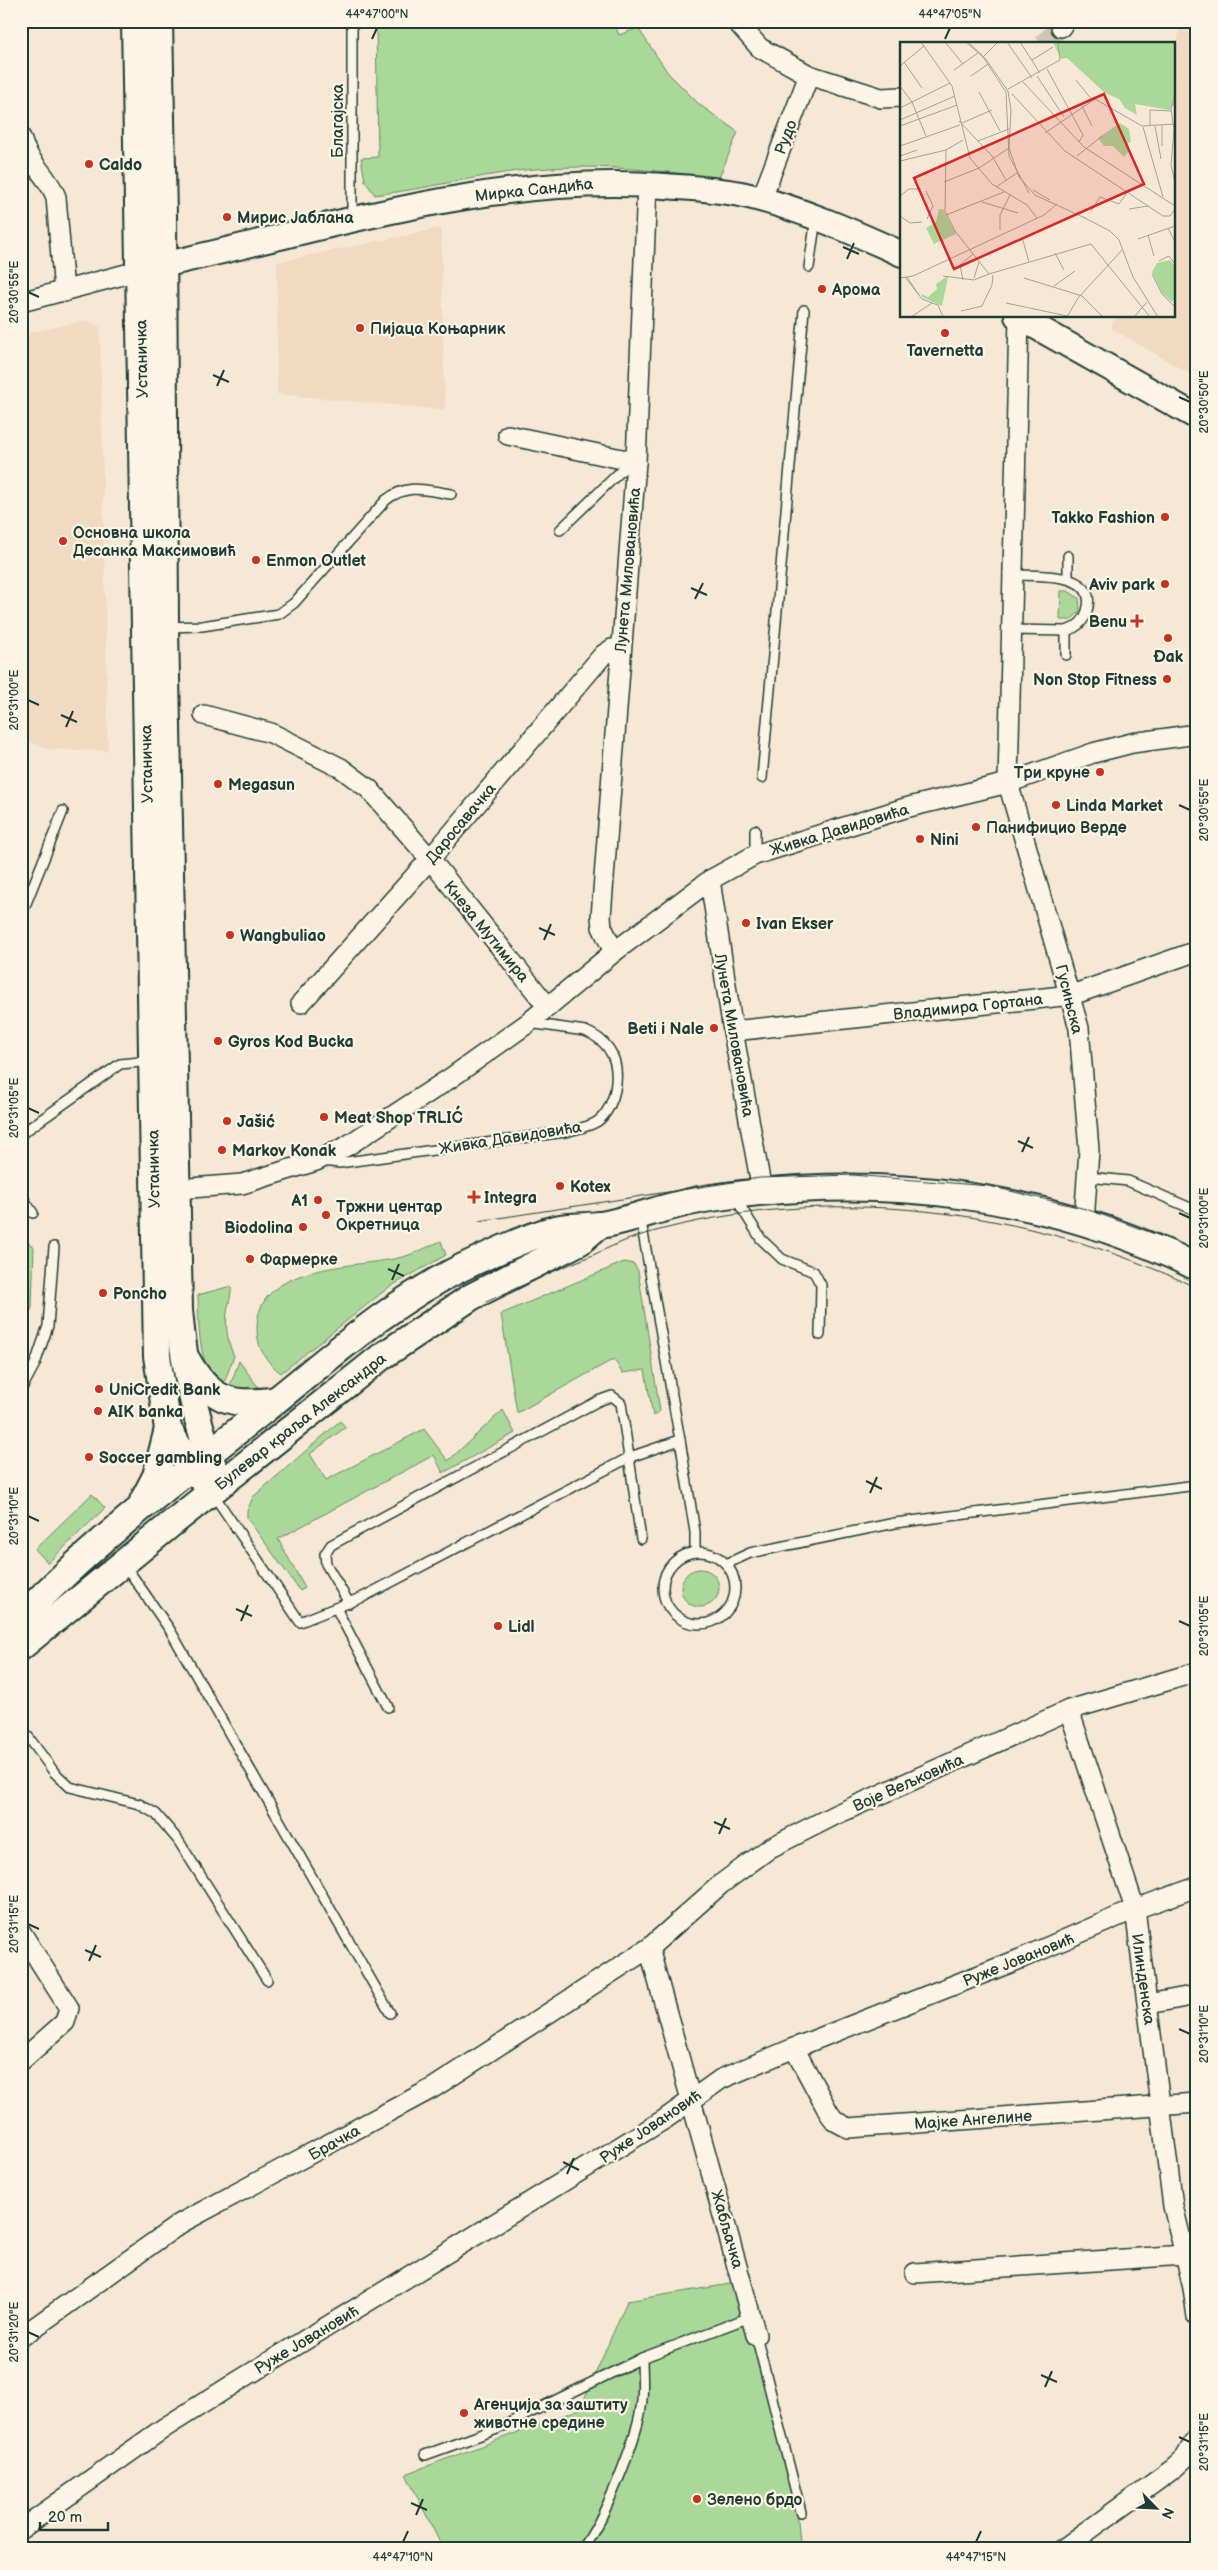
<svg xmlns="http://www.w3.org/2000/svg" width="1218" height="2570" font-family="'Balsamiq Sans',sans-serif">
<rect width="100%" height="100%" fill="#f7e8d5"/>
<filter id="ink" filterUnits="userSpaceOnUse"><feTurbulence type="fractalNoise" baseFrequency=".02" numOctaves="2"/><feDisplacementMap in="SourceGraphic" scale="10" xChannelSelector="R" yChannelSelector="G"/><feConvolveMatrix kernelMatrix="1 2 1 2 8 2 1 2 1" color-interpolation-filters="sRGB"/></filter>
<g filter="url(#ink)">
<g fill="#f1d9c2">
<path d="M1181,21H1197V378L1111,328L1115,316H1174V66Z"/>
<path d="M441,228L445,410L277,394V262Z"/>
<path d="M87,320L100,327L108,751L46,749L21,737V335Z"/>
</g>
<g fill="#aad898" stroke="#648a66">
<path d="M376,21H626L616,27L619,35L638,28L668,73L700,105L738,132L719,178C654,170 592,163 525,170C475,176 425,189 375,195L365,181L361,158L378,157Z"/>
<path d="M1061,591H1068L1079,598L1080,611L1071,620H1060Z"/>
<path d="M24,1240L34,1247L32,1308L21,1327V1242Z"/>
<path d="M441,1241L446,1255L388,1288L281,1373C265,1361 257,1347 257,1328C257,1263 354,1268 398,1258C413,1255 427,1247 441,1241Z"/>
<path d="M624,1262L634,1264L638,1271L660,1411L653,1416L645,1370L622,1373L614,1359L517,1413L501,1314Z"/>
<path d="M231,1286C232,1295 228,1304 227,1313C225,1327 228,1344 234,1356L224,1383C196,1375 199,1318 198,1295Z"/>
<path d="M239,1361L258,1387L247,1390L230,1386Z"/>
<path d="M503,1410L515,1433L443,1473L434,1455L278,1539L305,1588L300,1591L247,1518V1511L253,1497L340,1421L346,1427L310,1454L326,1480L424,1429L448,1461Z"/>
<path d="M92,1494L105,1508L48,1563L35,1549Z"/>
<circle cx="700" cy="1588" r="19"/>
<path d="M742,2282L795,2491L800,2542L796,2549H443L406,2474L580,2409L627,2301Z"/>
</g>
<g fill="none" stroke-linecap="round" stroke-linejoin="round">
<path stroke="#ccc6b5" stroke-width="19" stroke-dasharray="19 9" stroke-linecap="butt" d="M1042,44L1061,27"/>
<defs>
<g id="service">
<path d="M352,218V21"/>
<path d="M809,267L816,218"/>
<path d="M560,530L625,467L628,460"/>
<path d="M1068,578V556"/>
<path d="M166,627L202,626L279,614L294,603L386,500C408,483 425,490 451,494"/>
<path d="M1011,630L1066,631C1076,628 1084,622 1087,611C1099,570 1036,576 1013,575"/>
<path d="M1066,655V631"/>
<path d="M762,778L804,310"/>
<path d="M755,855V830"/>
<path d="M21,916L63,811"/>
<path d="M21,1134L120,1064L151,1061"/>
<path d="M323,1161L339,1163L565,1132C576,1129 590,1127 598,1121C607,1114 613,1101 615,1090C620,1063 612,1042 585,1031L529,1023"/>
<path d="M1088,1177L1128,1181L1197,1211"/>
<path d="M21,1195L33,1213"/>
<path d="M736,1199L761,1239L782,1259L814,1272L821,1285L820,1335"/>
<path d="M640,1216L680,1440L695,1532V1552"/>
<path d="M21,1390L35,1364L48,1326L54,1247"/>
<path d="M213,1494L300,1622L363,1597L630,1457L680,1440"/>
<circle cx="699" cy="1588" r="36"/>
<path d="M124,1564L170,1630L390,2013"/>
<path d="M726,1564L750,1553L895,1523L1197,1485"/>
<path d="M349,1603L326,1564L325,1554L331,1545L598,1401L612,1396L621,1403L641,1539"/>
<path d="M336,1608L388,1707"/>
<path d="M21,1727L54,1772L70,1787L139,1804L156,1814L178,1840L267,1980"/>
<path d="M756,2335L801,2512"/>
<path d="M425,2455L497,2429L642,2358L750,2317"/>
<path d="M582,2549C603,2523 636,2441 641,2408C644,2392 642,2374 642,2358"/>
</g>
<g id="minor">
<path d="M736,21L760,48L809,75L881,98L902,97"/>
<path d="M1061,27L1065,21"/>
<path d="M21,138C27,162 48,175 56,197L64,292"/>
<path d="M761,200L809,75"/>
<path d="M21,302L149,268"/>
<path d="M1019,317L1008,783L1079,1028L1089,1150L1084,1222"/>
<path d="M508,435L636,462"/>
<path d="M204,715L271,733L341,768L369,789L430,859L548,1007"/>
<path d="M710,880L733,1031L762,1191"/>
<path d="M614,952L602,927L601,917L636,462L647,185"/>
<path d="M301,1003L430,859L603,655L612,649L620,648"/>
<path d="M733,1031L1072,995L1197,951"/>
<path d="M165,1190L242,1184L316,1161L347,1146L452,1077L528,1023L614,952L710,880L755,855L905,808L1008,783L1093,753L1132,743L1197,734"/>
<path d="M1069,1710L1135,1909L1173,2206L1193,2288L1197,2317"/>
<path d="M21,1932L69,2008L65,2022L21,2061"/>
<path d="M649,1948L756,2335"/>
<path d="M1148,2004L1197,1995"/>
<path d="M794,2048L829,2113L835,2121L848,2128L1197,2103"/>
<path d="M915,2273L1184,2255"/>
<path d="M21,2337L181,2223L433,2088L649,1948L721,1884L770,1848L835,1815L1069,1710L1197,1672"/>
<path d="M21,2529L164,2428L235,2383L665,2119L721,2079L794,2048L1020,1959L1135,1909L1197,1887"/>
<path d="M1063,2549L1173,2469L1185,2458L1197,2437"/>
</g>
<g id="tertiary">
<path d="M162,265C329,228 493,173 665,186C692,188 719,189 745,195C799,208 851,231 902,254"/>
<path d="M1017,316L1197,417"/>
</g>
<g id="secondary">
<path d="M135,21L157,1356L168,1429L191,1467L212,1491"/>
<path d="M159,21L163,216L165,628L179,1310C184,1370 197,1428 220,1484"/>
<path d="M187,1360C210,1401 232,1407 276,1400"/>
<path d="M143,1501L156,1476L168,1429"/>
<path d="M21,1618C95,1540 180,1477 264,1410C327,1360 389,1303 463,1267C492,1253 524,1238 555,1229C571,1225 586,1227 601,1225C638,1218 673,1203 711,1198C878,1173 1045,1192 1197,1267"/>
<path d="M21,1647L171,1524L381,1357L471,1297L579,1242L599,1225"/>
</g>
</defs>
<use href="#service" stroke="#1f3d34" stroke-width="12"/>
<use href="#minor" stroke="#1f3d34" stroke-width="22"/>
<use href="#tertiary" stroke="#1f3d34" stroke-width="28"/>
<use href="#secondary" stroke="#1f3d34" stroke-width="30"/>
<use href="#service" stroke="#fcf5e5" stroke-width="9"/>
<use href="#minor" stroke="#fcf5e5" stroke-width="19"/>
<use href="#tertiary" stroke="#fcf5e5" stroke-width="24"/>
<use href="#secondary" stroke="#fcf5e5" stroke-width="26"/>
<g stroke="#1f3d34" stroke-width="1">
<path d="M479,1221L759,1178L852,1175L989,1186L1086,1209L1177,1242L1197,1252"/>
<path d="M486,1302C521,1286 557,1269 593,1255C610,1247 627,1239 645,1234C828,1182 1027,1207 1197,1288"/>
</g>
</g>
</g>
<path fill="none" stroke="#1f3d34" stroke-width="2" d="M372,39L377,28M945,39L950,28M843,247L859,254M847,259L854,243M28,292L39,297M213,375L229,382M217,386L224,370M1179,397L1190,402M691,588L707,595M695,599L703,583M28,700L39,705M61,715L77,722M66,727L73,711M1179,805L1190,810M539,928L555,935M544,940L551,924M28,1108L39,1113M1018,1141L1033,1148M1022,1152L1029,1137M1179,1213L1190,1218M388,1269L404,1276M392,1280L399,1264M866,1481L882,1489M870,1493L877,1477M28,1516L39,1521M236,1609L252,1616M241,1621L248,1605M1179,1621L1190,1626M714,1822L730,1829M719,1834L726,1818M28,1924L39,1929M85,1950L101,1957M89,1961L96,1945M1179,2029L1190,2034M563,2162L579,2170M567,2174L574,2158M28,2332L39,2337M1041,2375L1057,2382M1045,2387L1052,2371M1179,2437L1190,2442M411,2503L427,2510M416,2515L423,2499M403,2542L408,2531M976,2542L981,2531"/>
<g fill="#c8321e" stroke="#fcf5e5" stroke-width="2">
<circle cx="89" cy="164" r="5"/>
<circle cx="227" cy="217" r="5"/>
<circle cx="822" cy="289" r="5"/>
<circle cx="360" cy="328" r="5"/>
<circle cx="945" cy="333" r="5"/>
<circle cx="1165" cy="517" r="5"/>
<circle cx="63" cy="541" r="5"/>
<circle cx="256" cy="560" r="5"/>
<circle cx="1165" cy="584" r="5"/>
<path d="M1134.5 613.5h5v5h5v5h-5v5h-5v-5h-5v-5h5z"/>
<circle cx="1168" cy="638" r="5"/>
<circle cx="1167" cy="679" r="5"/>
<circle cx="1100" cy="772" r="5"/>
<circle cx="218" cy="784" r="5"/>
<circle cx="1056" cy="805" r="5"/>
<circle cx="976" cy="827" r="5"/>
<circle cx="920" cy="839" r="5"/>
<circle cx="746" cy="923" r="5"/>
<circle cx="230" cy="935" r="5"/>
<circle cx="714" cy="1028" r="5"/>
<circle cx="218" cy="1041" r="5"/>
<circle cx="324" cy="1117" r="5"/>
<circle cx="227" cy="1121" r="5"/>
<circle cx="222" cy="1150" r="5"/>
<circle cx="560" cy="1186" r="5"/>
<path d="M471.5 1189.5h5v5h5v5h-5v5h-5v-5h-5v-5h5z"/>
<circle cx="318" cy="1200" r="5"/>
<circle cx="326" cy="1215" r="5"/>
<circle cx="303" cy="1227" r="5"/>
<circle cx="250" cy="1259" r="5"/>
<circle cx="103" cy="1293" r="5"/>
<circle cx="99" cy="1389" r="5"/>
<circle cx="98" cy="1411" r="5"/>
<circle cx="89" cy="1457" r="5"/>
<circle cx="498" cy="1626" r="5"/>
<circle cx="464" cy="2413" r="5"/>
<circle cx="697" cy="2499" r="5"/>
</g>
<g text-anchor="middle" stroke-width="4.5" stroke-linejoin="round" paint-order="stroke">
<g font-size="16" fill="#1f3d34" stroke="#fcf5e5">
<text transform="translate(337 121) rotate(-90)" y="6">Благајска</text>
<text transform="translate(785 137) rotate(-69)" y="6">Рудо</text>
<text transform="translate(534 189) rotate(-6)" y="6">Мирка Сандића</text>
<text transform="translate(141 359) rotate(-91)" y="6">Устаничка</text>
<text transform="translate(627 570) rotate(-85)" y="6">Лунета Миловановића</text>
<text transform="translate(146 764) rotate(-91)" y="6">Устаничка</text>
<text transform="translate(460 823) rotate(-50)" y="6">Даросавачка</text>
<text transform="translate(839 829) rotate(-17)" y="6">Живка Давидовића</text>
<text transform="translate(487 931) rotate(51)" y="6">Кнеза Мутимира</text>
<text transform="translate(1070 999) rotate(76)" y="6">Гусињска</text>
<text transform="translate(968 1006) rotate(-6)" y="6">Владимира Гортана</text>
<text transform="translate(735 1035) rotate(80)" y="6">Лунета Миловановића</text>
<text transform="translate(510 1137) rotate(-9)" y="6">Живка Давидовића</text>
<text transform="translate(153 1169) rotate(-91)" y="6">Устаничка</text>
<text transform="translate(300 1421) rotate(-38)" y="6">Булевар краља Александра</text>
<text transform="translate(908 1782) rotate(-24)" y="6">Воје Вељковића</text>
<text transform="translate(1018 1959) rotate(-22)" y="6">Руже Јовановић</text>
<text transform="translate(1144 1979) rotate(82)" y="6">Илинденска</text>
<text transform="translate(973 2119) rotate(-4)" y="6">Мајке Ангелине</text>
<text transform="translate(650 2126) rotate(-34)" y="6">Руже Јовановић</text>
<text transform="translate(334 2142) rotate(-29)" y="6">Брачка</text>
<text transform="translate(728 2229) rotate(74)" y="6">Жабљачка</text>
<text transform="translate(306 2339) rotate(-31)" y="6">Руже Јовановић</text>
</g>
<g font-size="16" font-weight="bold" fill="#1f3d34" stroke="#fcf5e5" text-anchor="start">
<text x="99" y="170">Caldo</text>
<text x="237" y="223">Мирис Јаблана</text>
<text x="832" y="295">Арома</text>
<text x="370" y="334">Пијаца Коњарник</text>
<text x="945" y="356" text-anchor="middle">Tavernetta</text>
<text x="1155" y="523" text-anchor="end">Takko Fashion</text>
<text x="73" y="538">Основна школа<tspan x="73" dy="18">Десанка Максимовић</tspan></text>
<text x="266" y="566">Enmon Outlet</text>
<text x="1155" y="590" text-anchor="end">Aviv park</text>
<text x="1127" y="627" text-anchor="end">Benu</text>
<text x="1168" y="662" text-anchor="middle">Đak</text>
<text x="1157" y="685" text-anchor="end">Non Stop Fitness</text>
<text x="1090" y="778" text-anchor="end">Три круне</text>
<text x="228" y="790">Megasun</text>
<text x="1066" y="811">Linda Market</text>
<text x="986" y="833">Панифицио Верде</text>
<text x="930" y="845">Nini</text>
<text x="756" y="929">Ivan Ekser</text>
<text x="240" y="941">Wangbuliao</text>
<text x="704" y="1034" text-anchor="end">Beti i Nale</text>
<text x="228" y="1047">Gyros Kod Bucka</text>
<text x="334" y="1123">Meat Shop TRLIĆ</text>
<text x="237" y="1127">Jašić</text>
<text x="232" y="1156">Markov Konak</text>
<text x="570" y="1192">Kotex</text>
<text x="484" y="1203">Integra</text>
<text x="308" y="1206" text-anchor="end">A1</text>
<text x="336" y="1212">Тржни центар<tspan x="336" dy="18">Окретница</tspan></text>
<text x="293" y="1233" text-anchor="end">Biodolina</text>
<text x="260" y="1265">Фармерке</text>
<text x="113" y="1299">Poncho</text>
<text x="109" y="1395">UniCredit Bank</text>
<text x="108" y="1417">AIK banka</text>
<text x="99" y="1463">Soccer gambling</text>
<text x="508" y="1632">Lidl</text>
<text x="474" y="2410">Агенција за заштиту<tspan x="474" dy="18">животне средине</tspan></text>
<text x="707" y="2505">Зелено брдо</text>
</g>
</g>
<g transform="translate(900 42)">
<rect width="275" height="275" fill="#f7e8d5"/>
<path d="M153,0H275V62L269,68L235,62L237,73L225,66L219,57L205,51L167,16L161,17ZM220,81L229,87L231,100L228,101L229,109L224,115L213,104H204L198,96ZM39,167H43L56,192L34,202L26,186L36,180ZM270,218L275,224V256L272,260L262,251L252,230L257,221ZM46,235H48L42,264L22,255L21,252L28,255L37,247L36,242Z" fill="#aad898"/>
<path fill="none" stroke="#a1a495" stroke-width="1" d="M21,0L52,44L70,116L92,142L127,163L137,176M45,0L63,22M66,0L83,15L106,50L109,114L129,151M68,0L85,16L108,49L111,68L109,106L119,135L135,153L185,176M107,0L132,36M120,0L140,31M84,14L98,0M132,18L153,5M4,20L22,46M0,24L24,4M147,27L183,93L179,100M54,28L78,11M71,34L88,22M137,34L164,75M176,38L192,58M123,40L184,105L275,164M0,44L12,60L26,94M108,47L160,18L158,0M79,50L100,89M112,52L165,109L263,174H270L275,167M275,52L271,67L274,88L271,123L275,141M182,64L192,84M0,66L50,41M0,78L55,54M59,79L92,114L106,138M62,81L92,68M262,83V104M0,84L57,63M250,84V68L272,69M255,84L261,117M243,85L263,155M145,91L195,57L242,84L275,82M78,99L109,87M0,104L60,83M46,108L45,169L55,189L89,232L191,202L250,275M0,114L17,108M177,114L202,94M0,119L46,108L63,98M44,140L79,126L109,106M96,145L117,131M133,148L150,158M26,149L33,164L27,177M0,154L9,147H21M82,160L118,171M229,167L248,164M191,169L200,155L219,162L228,149M46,173L104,150M0,174L10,181L22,180M183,175L210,189L219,198L233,235L258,275M268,186L275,200M100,188V173L110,153M248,193L254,214M122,195L129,220M238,197L275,184M155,211L164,228M259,219L269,214L275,222M252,232L262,252L275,265M43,234L74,238L89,232M5,235L22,257L32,261L11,275M7,235L19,253M0,236L13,234L144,173L157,162M74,236L79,220M124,236L182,254L203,275M63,238L60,223L73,212M154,244L175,229M32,261L38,263L43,275M106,261L167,274M61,269L82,264L92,243L93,233M167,275L178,256L223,207M234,275L247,260"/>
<path fill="#d62828" fill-opacity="0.15" stroke="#d62828" stroke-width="2.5" d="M204,52L244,142L54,227L14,136Z"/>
<rect width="275" height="275" fill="none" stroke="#1f3d34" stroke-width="2.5"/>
</g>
<rect width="1218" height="2570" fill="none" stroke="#fcf5e5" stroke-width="55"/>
<g transform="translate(1156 2508) rotate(114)" stroke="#fcf5e5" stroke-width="4" paint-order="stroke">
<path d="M0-4L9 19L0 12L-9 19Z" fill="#1f3d34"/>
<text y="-8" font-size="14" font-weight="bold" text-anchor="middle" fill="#1f3d34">N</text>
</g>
<path d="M40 2522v8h68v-8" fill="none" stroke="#1f3d34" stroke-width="2.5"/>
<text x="48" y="2522" font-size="15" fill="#1f3d34" stroke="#fcf5e5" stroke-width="4" paint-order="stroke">20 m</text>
<rect x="28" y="28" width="1162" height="2514" fill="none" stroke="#1f3d34" stroke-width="2"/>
<g font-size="12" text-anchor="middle" fill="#1f3d34">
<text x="377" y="18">44°47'00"N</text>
<text x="950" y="18">44°47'05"N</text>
<text transform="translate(14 292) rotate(-90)" y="4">20°30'55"E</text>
<text transform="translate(1204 402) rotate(-90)" y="4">20°30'50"E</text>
<text transform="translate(14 700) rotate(-90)" y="4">20°31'00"E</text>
<text transform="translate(1204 810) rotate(-90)" y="4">20°30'55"E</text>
<text transform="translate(14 1108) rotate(-90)" y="4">20°31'05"E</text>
<text transform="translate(1204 1218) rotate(-90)" y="4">20°31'00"E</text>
<text transform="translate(14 1516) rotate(-90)" y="4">20°31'10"E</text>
<text transform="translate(1204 1626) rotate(-90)" y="4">20°31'05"E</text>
<text transform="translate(14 1924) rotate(-90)" y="4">20°31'15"E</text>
<text transform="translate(1204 2034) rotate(-90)" y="4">20°31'10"E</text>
<text transform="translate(14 2332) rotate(-90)" y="4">20°31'20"E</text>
<text transform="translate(1204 2442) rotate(-90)" y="4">20°31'15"E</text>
<text x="403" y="2561">44°47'10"N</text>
<text x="976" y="2561">44°47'15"N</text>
</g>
</svg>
